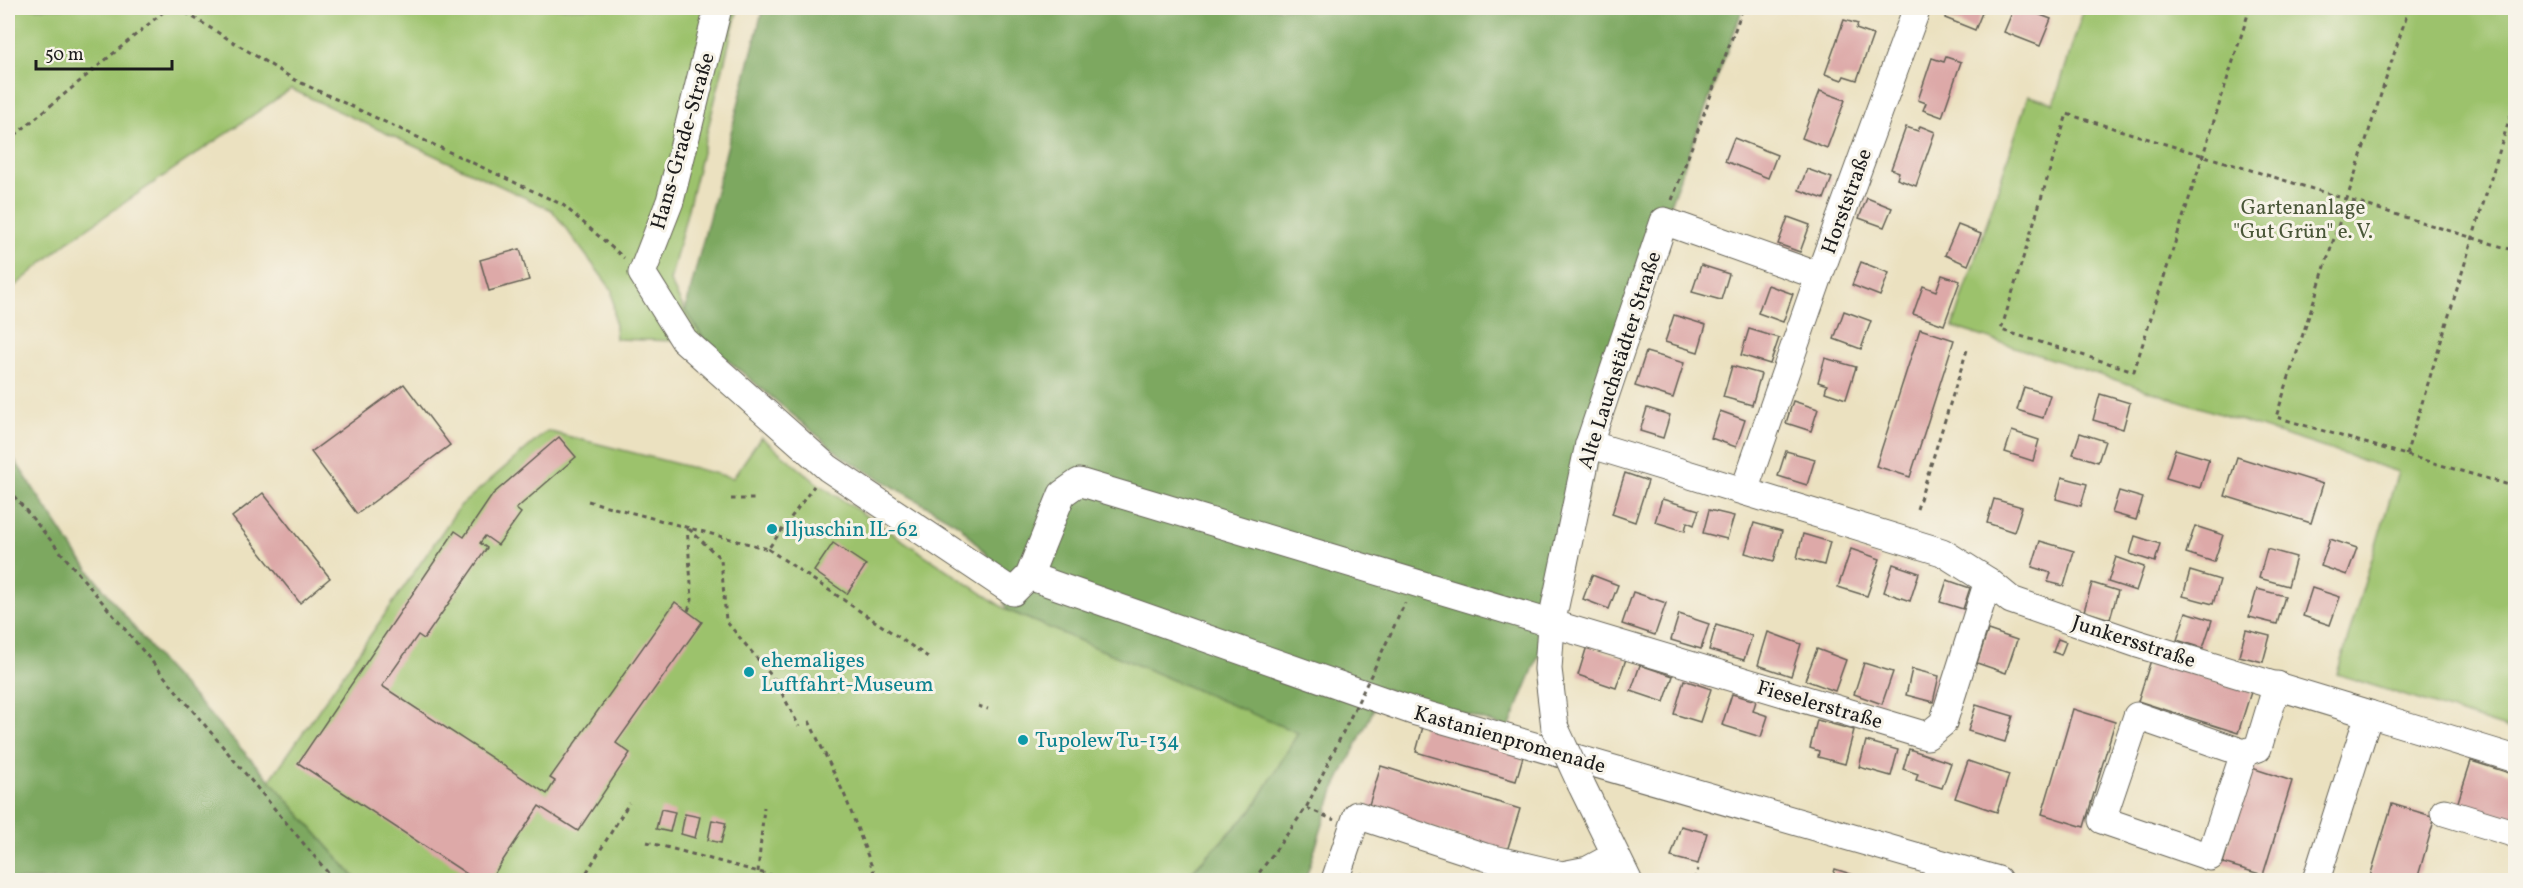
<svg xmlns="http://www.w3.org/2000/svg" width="2523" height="888" font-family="Vollkorn,serif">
<rect width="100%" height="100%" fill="#f7f3e8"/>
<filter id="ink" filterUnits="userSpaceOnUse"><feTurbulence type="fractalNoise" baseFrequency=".0167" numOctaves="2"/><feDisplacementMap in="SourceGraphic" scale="12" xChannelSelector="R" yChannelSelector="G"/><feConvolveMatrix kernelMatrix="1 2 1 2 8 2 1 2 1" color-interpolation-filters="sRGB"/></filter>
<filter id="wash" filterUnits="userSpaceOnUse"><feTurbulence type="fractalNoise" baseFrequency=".008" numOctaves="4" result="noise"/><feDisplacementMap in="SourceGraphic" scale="24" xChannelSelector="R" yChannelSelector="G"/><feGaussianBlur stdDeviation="1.35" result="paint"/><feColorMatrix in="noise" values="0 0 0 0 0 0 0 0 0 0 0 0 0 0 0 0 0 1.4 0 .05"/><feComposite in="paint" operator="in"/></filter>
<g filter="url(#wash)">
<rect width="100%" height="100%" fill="#ebe1c0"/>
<g fill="#9cc26c" stroke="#5c6f44" stroke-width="1.5">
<path d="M8,8H738L670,281L685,311L706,342L616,339L612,290L552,210L291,89L70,240L8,292Z"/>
<path d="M2084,8H2515V731L2337,674L2398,472L1953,327L2028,96L2054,103Z"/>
<path d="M547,431L733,478L761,437L817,483L1007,610L1299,733L1253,809L1183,880H357L270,780L460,506Z"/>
</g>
<g fill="#7da860" stroke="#4c623e" stroke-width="1.5">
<path d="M763,8H1743L1664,221L1551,625L1509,728L1384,689L1334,790L1305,880H1184L1253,809L1298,733L1007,610L987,555L959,525L844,458L706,342L685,311Z"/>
<path d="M8,450L77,555L163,664L270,780L357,880H8Z"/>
</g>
<g id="blocks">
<g fill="#dda9a8">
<path d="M1949,8H1984L1975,30L1945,18Z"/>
<path d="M2014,8H2022L2051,19L2040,46L2004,32Z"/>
<path d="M1844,20L1858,24L1856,29L1873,35L1857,80L1844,76L1842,80L1825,74Z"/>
<path d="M1946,57L1961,62L1942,117L1923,110L1926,103L1918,100L1932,58L1944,62Z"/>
<path d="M1820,91L1845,100L1827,148L1802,138Z"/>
<path d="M1920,126L1935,132L1916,186L1897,179L1899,172L1891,169L1906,127L1918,131Z"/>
<path d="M1734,138L1777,155L1768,178L1725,161Z"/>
<path d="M1807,169L1832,178L1824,199L1799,190Z"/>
<path d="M1867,198L1892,208L1884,227L1859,218Z"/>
<path d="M1788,217L1810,225L1800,252L1778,244Z"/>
<path d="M1958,225L1981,234L1968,265L1945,255Z"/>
<path d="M520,249L529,280L489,291L480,260Z"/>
<path d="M1861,262L1889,273L1880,296L1852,285Z"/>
<path d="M1701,265L1729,274L1721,300L1692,292Z"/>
<path d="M1942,275L1960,281L1944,325L1913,314L1923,286L1936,291Z"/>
<path d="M1768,285L1793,294L1783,322L1758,313Z"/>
<path d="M1844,311L1871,321L1861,349L1834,339Z"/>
<path d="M1674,315L1706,325L1698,352L1665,342Z"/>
<path d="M1749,329L1779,338L1770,364L1741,355Z"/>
<path d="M1920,329L1954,340L1910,477L1876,466Z"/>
<path d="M1646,352L1684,363L1673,398L1635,386Z"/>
<path d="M1825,358L1856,367L1846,399L1825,392L1827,385L1818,382Z"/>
<path d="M1732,366L1761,374L1752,405L1723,397Z"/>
<path d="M404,384L450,445L357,514L311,452Z"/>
<path d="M2024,387L2050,395L2043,418L2017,410Z"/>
<path d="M2100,394L2130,403L2123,429L2093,420Z"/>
<path d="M1793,401L1818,409L1811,431L1786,423Z"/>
<path d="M1647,408L1670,415L1663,438L1640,431Z"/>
<path d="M1720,411L1745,420L1736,447L1711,438Z"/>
<path d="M2012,431L2039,440L2033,461L2005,452Z"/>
<path d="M2080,433L2105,441L2098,462L2073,454Z"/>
<path d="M559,437L576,457L516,509L521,513L498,545L485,536L480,543L487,548L424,639L418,635L382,686L547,794L555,781L550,778L675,602L702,622L616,743L630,753L578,831L539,806L490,880H476L298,763L455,531L464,537L493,494Z"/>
<path d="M2175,449L2209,459L2200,488L2166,478Z"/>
<path d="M1786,451L1815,459L1807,485L1778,476Z"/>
<path d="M2237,457L2323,484L2311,523L2225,496Z"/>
<path d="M1625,473L1648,481L1635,522L1612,514Z"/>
<path d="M2062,477L2087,484L2081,506L2056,499Z"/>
<path d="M2119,491L2143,498L2136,520L2112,513Z"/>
<path d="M263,493L330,578L300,603L232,517Z"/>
<path d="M1662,499L1699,510L1694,525L1687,522L1685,531L1655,522Z"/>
<path d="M1994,499L2022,507L2014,532L1987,523Z"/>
<path d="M1709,510L1734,516L1727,539L1703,533Z"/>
<path d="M1754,523L1782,531L1774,561L1745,553Z"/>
<path d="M2195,526L2223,535L2214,562L2186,553Z"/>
<path d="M1803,534L1830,542L1824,565L1797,558Z"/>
<path d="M2135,536L2160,544L2155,562L2130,554Z"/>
<path d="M2330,539L2357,548L2347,575L2321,566Z"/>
<path d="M2040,541L2074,551L2064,586L2048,582L2051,573L2032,567Z"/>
<path d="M833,543L866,565L847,594L814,571Z"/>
<path d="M1851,549L1880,559L1867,596L1838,587Z"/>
<path d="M2267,549L2296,557L2288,586L2259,578Z"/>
<path d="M2116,557L2144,567L2136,591L2108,582Z"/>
<path d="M1893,564L1919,573L1910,601L1884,592Z"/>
<path d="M2190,571L2220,580L2213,604L2183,596Z"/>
<path d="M1592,575L1618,585L1609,609L1583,599Z"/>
<path d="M1947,580L1970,588L1963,609L1940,602Z"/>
<path d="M2092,583L2118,591L2110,619L2084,611Z"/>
<path d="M2312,588L2340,597L2330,625L2303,616Z"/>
<path d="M2257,589L2285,596L2277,624L2249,617Z"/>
<path d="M1633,592L1666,603L1655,635L1622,624Z"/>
<path d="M2186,612L2212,620L2203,648L2177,640Z"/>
<path d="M1679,614L1709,624L1701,649L1671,640Z"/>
<path d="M1716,625L1752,636L1744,660L1709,650Z"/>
<path d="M1988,630L2017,640L2006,673L1977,663Z"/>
<path d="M2246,630L2270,636L2263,662L2239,656Z"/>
<path d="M1768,632L1801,644L1791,676L1758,665Z"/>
<path d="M2058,639L2066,642L2061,655L2053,652Z"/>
<path d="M1587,646L1626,659L1616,688L1578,675Z"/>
<path d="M1817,649L1846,660L1835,691L1805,680Z"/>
<path d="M2151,660L2251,692L2238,733L2138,701Z"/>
<path d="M1864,663L1893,672L1882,704L1854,694Z"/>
<path d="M1640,665L1673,676L1664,702L1631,691Z"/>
<path d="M1912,669L1939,676L1933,702L1906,695Z"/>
<path d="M1684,680L1711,689L1700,722L1674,714Z"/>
<path d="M1732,694L1756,701L1753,711L1768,716L1761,737L1722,725Z"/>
<path d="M1976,705L2013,716L2005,742L1968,731Z"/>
<path d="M2073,709L2115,722L2084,827L2042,814Z"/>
<path d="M1817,720L1854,730L1845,764L1818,757L1819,751L1810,748Z"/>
<path d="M1424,723L1524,753L1516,781L1416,752Z"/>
<path d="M1866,741L1898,750L1891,776L1859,767Z"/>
<path d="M1909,749L1951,763L1942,788L1916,780L1918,774L1903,769Z"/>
<path d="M1968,761L2009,775L1997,812L1955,798Z"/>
<path d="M2471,761L2516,775V826L2456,808Z"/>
<path d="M1381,766L1520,809L1507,851L1368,808Z"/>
<path d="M2252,768L2292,781L2263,875L2223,863Z"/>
<path d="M2392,804L2435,817L2417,880H2369Z"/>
<path d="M661,809L675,812L670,832L656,829Z"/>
<path d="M685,814L700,817L695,838L681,834Z"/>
<path d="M712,820L726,823L721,843L708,840Z"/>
<path d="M1681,826L1707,833L1698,864L1671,857Z"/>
<path d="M1835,869L1860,877L1859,880H1832Z"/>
</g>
</g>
</g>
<g filter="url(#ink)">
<use href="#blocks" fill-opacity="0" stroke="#646155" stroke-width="1.5"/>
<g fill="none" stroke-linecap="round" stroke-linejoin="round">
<defs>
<g id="minor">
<path d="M718,8L670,201L642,273L684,340L828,468L1013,592L1029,576L1062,494L1079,482L1927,736L1943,723L1988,581"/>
<path d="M1589,444L1942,552L1988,581L2011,600L2138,644L2369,714L2316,880"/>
<path d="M1744,491L1819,276"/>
<path d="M1029,576L1413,711L1998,880"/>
<path d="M2369,714L2516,759"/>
<path d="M1555,728L1548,669L1551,625L1589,444L1664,221L1819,276L1917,8"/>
<path d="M2244,753L2137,716L2102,820L2210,857L2244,753L2258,748L2277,685"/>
<path d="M1581,784L1628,880"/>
<path d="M2444,812L2516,834"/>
<path d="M1335,880L1357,815L1485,857L1562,875L1588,870L1614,856"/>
</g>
</defs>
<use href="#minor" stroke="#646155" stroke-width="29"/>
<g stroke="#646155" stroke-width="3" stroke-dasharray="4.5 4.5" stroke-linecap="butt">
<path d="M178,8L295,80L563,205L624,258"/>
<path d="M2250,8L2134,371L2001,330L2067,114L2516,251"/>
<path d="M2409,8L2276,417L2516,487"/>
<path d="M8,141L168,8"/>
<path d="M1672,200L1743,8"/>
<path d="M2406,455L2516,97"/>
<path d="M8,489L334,880"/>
<path d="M731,499H757"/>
<path d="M588,501L768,549L814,486"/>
<path d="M1917,509L1967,350"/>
<path d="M687,526L692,599L688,611"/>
<path d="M689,529L721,559L726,621L775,680L799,726"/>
<path d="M768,549L928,657"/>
<path d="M1374,669L1405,603"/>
<path d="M978,706L988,709"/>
<path d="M809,721L845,796L877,880"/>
<path d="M1307,808L1334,820"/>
<path d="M647,842L789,880"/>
<path d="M758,872L764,807"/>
<path d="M1361,874L1384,880"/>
<path d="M582,880L629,803"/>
<path d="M1254,880L1306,808L1353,712"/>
<path d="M1694,880L1698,869"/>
</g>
<use href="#minor" stroke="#fff" stroke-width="27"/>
<defs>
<path id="minor-bridge" d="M1555,728L1581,784"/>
</defs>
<use href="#minor-bridge" stroke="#646155" stroke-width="29" stroke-linecap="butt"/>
<path stroke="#646155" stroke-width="3" stroke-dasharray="4.5 4.5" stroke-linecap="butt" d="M1354,710L1374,669"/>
<use href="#minor-bridge" stroke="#fff" stroke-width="27"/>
</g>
</g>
<g fill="#0f9aa8" stroke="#f7f3e8" stroke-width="2">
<circle cx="772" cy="529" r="6"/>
<circle cx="749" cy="672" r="6"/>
<circle cx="1023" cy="740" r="6"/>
</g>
<g text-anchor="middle" stroke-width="6" stroke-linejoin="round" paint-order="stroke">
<g font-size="21" fill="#1c1c1c" stroke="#f7f3e8">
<text transform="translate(682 141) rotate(-74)" y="7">Hans-Grade-Straße</text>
<text transform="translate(1846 201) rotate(-70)" y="7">Horststraße</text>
<text transform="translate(1619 360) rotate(-72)" y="7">Alte Lauchstädter Straße</text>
<text transform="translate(2134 641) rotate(18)" y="7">Junkersstraße</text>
<text transform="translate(1820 704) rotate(16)" y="7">Fieselerstraße</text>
<text transform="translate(1510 739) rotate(16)" y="7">Kastanienpromenade</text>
</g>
<g font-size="21" fill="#495638" stroke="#f7f3e8">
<text x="2303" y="214">Gartenanlage<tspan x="2303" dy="24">"Gut Grün" e. V.</tspan></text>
</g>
<g font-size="21" fill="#0d838f" stroke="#f7f3e8" text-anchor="start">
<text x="784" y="536">Iljuschin IL-62</text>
<text x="761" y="667">ehemaliges<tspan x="761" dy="24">Luftfahrt-Museum</tspan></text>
<text x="1035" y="747">Tupolew Tu-134</text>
</g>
</g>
<rect width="2523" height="888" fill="none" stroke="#f7f3e8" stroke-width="30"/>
<path d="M36 60v9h136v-9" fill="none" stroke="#1c1c1c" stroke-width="3"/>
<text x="45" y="60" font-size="18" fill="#1c1c1c" stroke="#f7f3e8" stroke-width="4.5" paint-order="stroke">50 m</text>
</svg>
